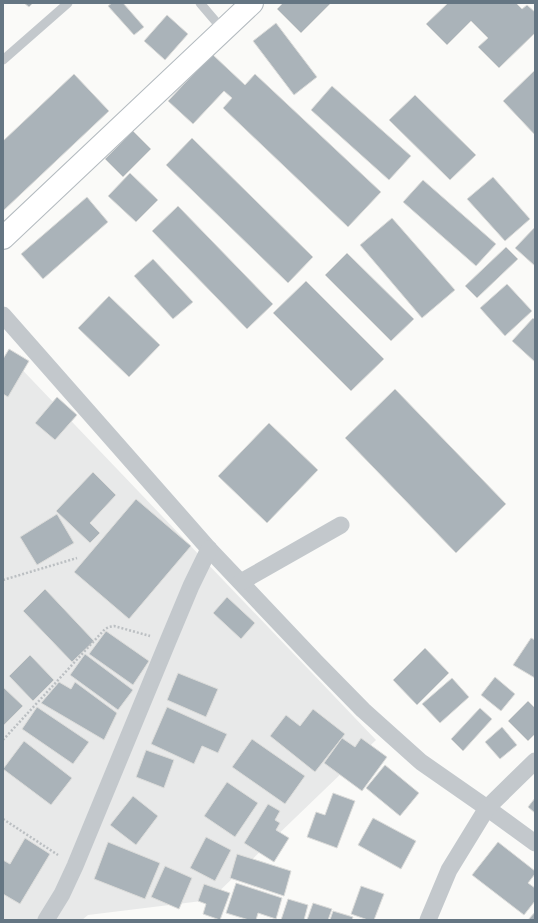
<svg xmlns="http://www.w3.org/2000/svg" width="538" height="923" font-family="Figtree,sans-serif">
<rect width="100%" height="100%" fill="#fafaf8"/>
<path fill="#e8e9e9" d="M11,358L376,740L210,900L88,915L82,920H3V359Z"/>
<g fill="#aab3b9" stroke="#dcdcda">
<path d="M24,3H33L29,7Z"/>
<path d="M112,3H123L144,27L134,35L108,6Z"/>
<path d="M283,3H331L301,33L277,9Z"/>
<path d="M448,3H516L522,9L527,5L535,12V33L499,68L478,47L488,38L471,21L447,45L426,24Z"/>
<path d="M167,15L188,34L165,60L144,41Z"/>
<path d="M276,23L317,77L294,95L253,41Z"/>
<path d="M212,54L245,85L255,74L381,192L348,227L223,108L232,98L224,91L193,124L168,101Z"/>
<path d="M535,70V135L503,101Z"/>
<path d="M74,74L109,111L4,210L3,209V141Z"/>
<path d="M332,86L411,156L389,180L311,110Z"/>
<path d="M415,95L476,155L450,180L389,120Z"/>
<path d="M133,131L151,149L123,177L105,159Z"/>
<path d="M192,138L313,257L288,283L166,165Z"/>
<path d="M130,173L158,200L136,222L108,196Z"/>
<path d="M493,177L530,219L505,241L467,199Z"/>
<path d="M423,180L496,244L476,266L403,202Z"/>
<path d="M87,197L108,222L43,279L21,254Z"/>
<path d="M178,206L273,304L247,329L152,231Z"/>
<path d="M392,218L455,290L422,318L360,245Z"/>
<path d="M535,227V266L515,248Z"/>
<path d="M506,247L518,259L477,298L465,286Z"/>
<path d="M347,253L414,319L391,341L325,275Z"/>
<path d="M153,259L193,302L173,319L134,276Z"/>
<path d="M306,281L384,359L351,391L273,313Z"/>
<path d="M507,284L532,311L505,336L480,308Z"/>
<path d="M109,296L160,345L129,377L78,328Z"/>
<path d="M533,318L535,320V362L512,341Z"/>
<path d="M9,349L29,361L8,397L3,394V359Z"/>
<path d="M395,389L506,504L456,553L345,438Z"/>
<path d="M57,397L77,415L55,440L35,423Z"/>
<path d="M269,423L318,470L267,523L218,476Z"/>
<path d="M93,472L116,495L90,523L100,533L90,543L56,511Z"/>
<path d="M136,499L191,546L129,619L74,572Z"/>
<path d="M57,514L74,543L37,565L20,537Z"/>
<path d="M45,589L94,641L72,662L23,611Z"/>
<path d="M227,597L255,623L241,639L213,613Z"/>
<path d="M106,631L149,661L133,685L89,654Z"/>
<path d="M531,638L535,640V678L513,665Z"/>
<path d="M425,648L449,673L417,705L393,680Z"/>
<path d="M85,654L133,690L118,710L70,675Z"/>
<path d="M30,655L54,680L33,701L9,676Z"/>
<path d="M178,673L218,689L206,717L167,700Z"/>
<path d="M495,677L515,694L501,711L481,695Z"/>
<path d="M452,678L469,697L440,723L422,704Z"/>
<path d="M59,682L71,689L75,682L117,713L104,740L41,703Z"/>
<path d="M3,687L23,706L3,726Z"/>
<path d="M528,701L535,708V734L528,741L508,721Z"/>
<path d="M37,707L89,742L73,764L22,729Z"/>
<path d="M167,707L227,734L218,753L202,746L194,764L151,744Z"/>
<path d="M480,708L492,719L463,751L451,739Z"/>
<path d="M313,709L345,734L315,772L270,736L286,715L300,726Z"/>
<path d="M502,727L517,745L500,759L485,742Z"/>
<path d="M342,738L355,747L361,738L387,757L362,791L324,763Z"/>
<path d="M252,739L305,776L285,804L232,767Z"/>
<path d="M24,741L72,778L51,805L3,769Z"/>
<path d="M146,750L174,760L164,788L136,777Z"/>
<path d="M385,765L419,793L400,816L366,788Z"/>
<path d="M227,782L258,803L235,837L204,816Z"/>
<path d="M333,793L355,801L337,848L307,837L316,812L325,815Z"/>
<path d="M133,796L158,816L136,845L110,825Z"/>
<path d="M535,798V813L528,807Z"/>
<path d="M268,804L280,811L275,820L280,823L276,830L289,838L274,862L244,843Z"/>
<path d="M373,818L416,841L401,869L358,845Z"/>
<path d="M206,837L231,850L215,881L190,868Z"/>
<path d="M25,838L50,854L20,904L3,894V860L10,864Z"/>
<path d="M108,842L160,863L145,899L94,879Z"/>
<path d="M498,842L535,871V874L528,883L535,888V901L524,915L472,875Z"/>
<path d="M237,854L291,871L284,896L230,878Z"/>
<path d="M165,866L192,878L179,909L151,897Z"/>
<path d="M236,883L282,898L276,919L258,913L256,920H249L226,913Z"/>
<path d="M204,884L230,893L220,920L203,914L206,904L198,901Z"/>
<path d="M361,886L384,894L374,920H368L351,914Z"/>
<path d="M288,899L308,905L304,920H281Z"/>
<path d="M313,903L332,909L328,920H307Z"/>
<path d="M333,911L353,917L352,920H330Z"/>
<path d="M535,912V920H528Z"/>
</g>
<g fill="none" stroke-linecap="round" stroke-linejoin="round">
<defs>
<path id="secondary" d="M3,238L252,3"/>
</defs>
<use href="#secondary" stroke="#b3babf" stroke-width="24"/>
<g stroke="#bbbfc2" stroke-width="2.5" stroke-dasharray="2 2" stroke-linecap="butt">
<path d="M3,580L77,558"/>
<path d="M3,740L105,629L109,627L114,626L150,636"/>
<path d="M3,819L58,855"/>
</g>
<g stroke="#c3c8cc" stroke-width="9">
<path d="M200,3L223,30"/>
<path d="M3,60L68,3"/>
</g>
<g stroke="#c3c8cc" stroke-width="17">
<path d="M3,315L209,549L316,662L363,710L421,762L487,808L535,843"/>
<path d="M241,582L341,525"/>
<path d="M46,920L62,894L75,866L168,641L191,586L209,549"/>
<path d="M428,920L449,870L487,808L535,761"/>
</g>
<use href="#secondary" stroke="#fff" stroke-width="22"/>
</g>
<rect width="538" height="923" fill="none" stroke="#657683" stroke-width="8"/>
</svg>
